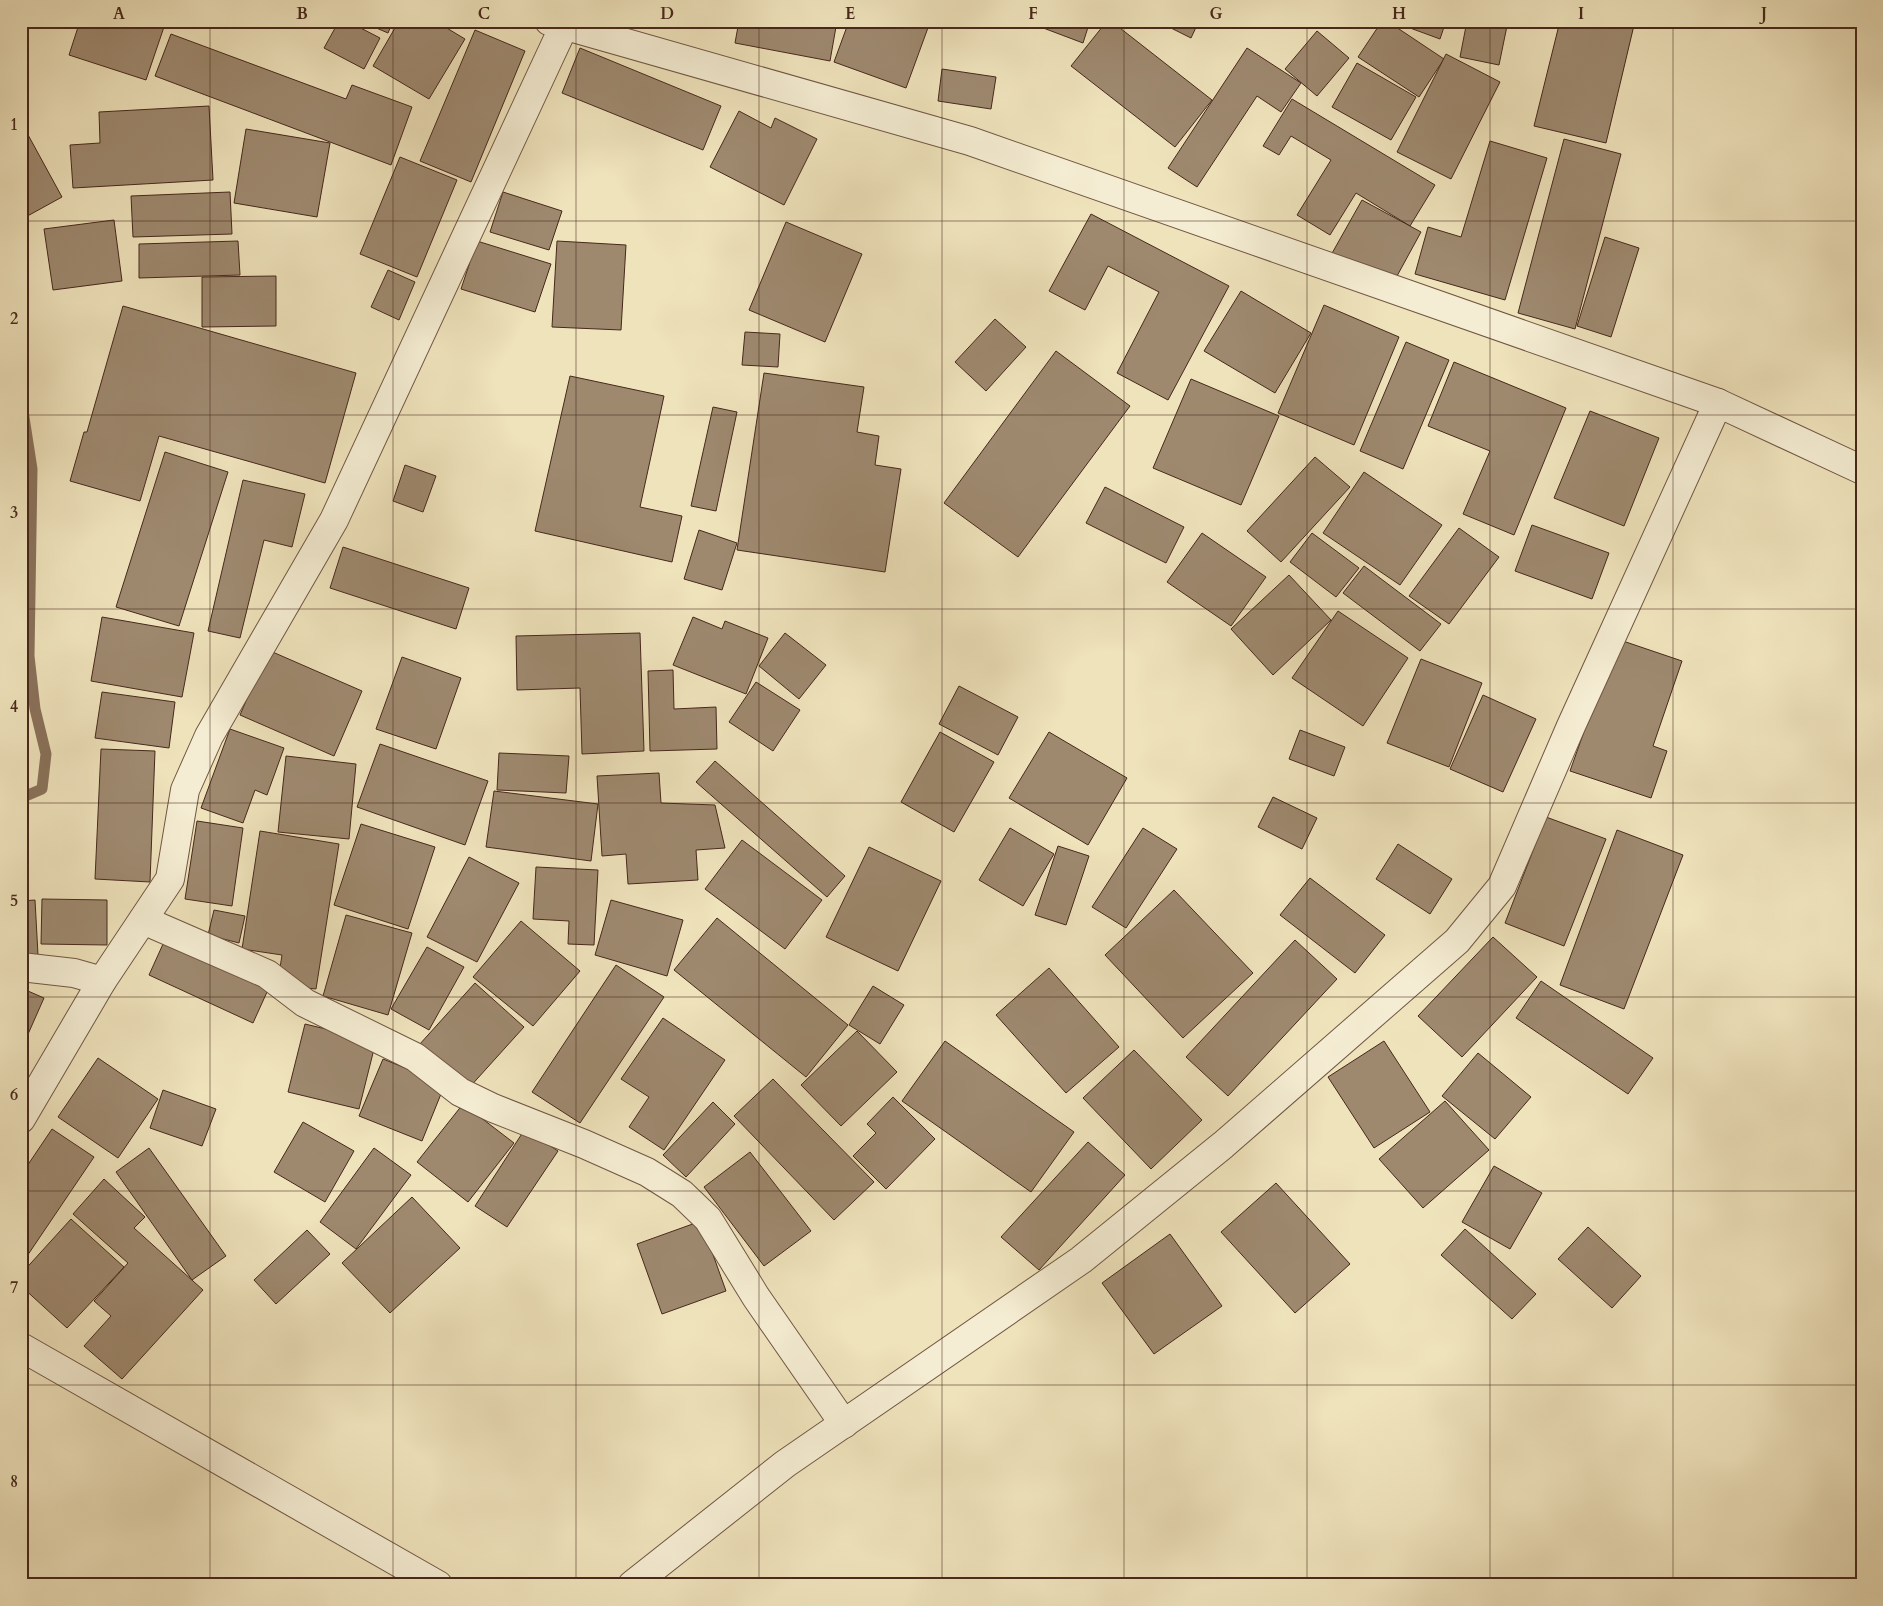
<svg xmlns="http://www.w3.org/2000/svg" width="1883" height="1606" font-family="Cardo,serif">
<rect width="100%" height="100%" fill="#efe3bc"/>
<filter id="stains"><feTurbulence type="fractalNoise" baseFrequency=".004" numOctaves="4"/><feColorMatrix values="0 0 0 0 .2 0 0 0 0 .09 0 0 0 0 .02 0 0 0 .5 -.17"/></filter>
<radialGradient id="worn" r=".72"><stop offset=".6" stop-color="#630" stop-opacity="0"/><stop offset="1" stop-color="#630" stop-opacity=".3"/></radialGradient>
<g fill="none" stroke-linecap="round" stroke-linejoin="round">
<path stroke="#8a725b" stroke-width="11" d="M21,398L32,469L29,656L35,709L46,754L42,789L21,798"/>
</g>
<g fill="#9e896f" stroke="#47281b">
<path d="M80,21H166L146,80L69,55Z"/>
<path d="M339,21H347L380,38L364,69L324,48Z"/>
<path d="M360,21H393L388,33Z"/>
<path d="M399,21H435L465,39L429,99L373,66Z"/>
<path d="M739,21H837L830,61L735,43Z"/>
<path d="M849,21H918L929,25L906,88L834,62Z"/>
<path d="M1030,21H1090L1083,43L1030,23Z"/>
<path d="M1107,21H1111L1212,100L1175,147L1071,66Z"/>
<path d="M1157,21H1199L1191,38Z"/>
<path d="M1382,21H1387L1444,59L1419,97L1358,57Z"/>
<path d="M1391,21H1446L1440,39Z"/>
<path d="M1467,21H1508L1499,65L1460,57Z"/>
<path d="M1560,21H1635L1606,143L1534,126Z"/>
<path d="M475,30L525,51L471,182L420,161Z"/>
<path d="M1317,31L1349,58L1317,96L1285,69Z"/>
<path d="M171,34L346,99L352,85L412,107L391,165L155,76Z"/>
<path d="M580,48L721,106L703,150L562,93Z"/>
<path d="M1247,48L1301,83L1281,112L1257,96L1197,187L1168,168Z"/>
<path d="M1446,54L1500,82L1451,179L1397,152Z"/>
<path d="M1357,63L1416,97L1391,140L1332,107Z"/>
<path d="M942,69L996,77L991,109L938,101Z"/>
<path d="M1292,99L1435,185L1410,226L1356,193L1330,235L1297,215L1331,160L1291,136L1279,155L1263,146Z"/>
<path d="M209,106L213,180L73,188L70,145L100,143L99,112Z"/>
<path d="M739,111L771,128L775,118L817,139L784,205L710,167Z"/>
<path d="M21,122L62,197L22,219L21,218Z"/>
<path d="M246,129L330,143L317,217L234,203Z"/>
<path d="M1564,139L1621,154L1575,329L1518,313Z"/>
<path d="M1490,141L1547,158L1505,300L1415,274L1428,227L1461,237Z"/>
<path d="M400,157L457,180L417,277L360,254Z"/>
<path d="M230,192L232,234L133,237L131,196Z"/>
<path d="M503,192L562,211L549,250L490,232Z"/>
<path d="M1362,200L1421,232L1391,287L1331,255Z"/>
<path d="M1091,214L1229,286L1168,400L1117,373L1159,292L1108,266L1085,310L1049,291Z"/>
<path d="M114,220L122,281L53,290L44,229Z"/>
<path d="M786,222L862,254L825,342L749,310Z"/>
<path d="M1605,237L1639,248L1611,337L1577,326Z"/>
<path d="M238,241L240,275L139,278V244Z"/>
<path d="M477,241L551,264L535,312L461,289Z"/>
<path d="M557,241L626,245L621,330L552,327Z"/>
<path d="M388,270L415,282L399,320L371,307Z"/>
<path d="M276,276V326L202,327V277Z"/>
<path d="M1241,291L1311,333L1275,393L1204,351Z"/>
<path d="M1324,305L1399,337L1354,445L1278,413Z"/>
<path d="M123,306L356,373L325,483L159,436L140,501L70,481L84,432H87Z"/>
<path d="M995,319L1026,347L986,391L955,362Z"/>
<path d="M745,332L780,334L778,367L742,365Z"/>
<path d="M1406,342L1449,360L1403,469L1360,451Z"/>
<path d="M1056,351L1130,406L1018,557L944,503Z"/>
<path d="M1454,362L1566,408L1514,535L1463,514L1490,451L1428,426Z"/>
<path d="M764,373L864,387L857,432L879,436L875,465L901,469L885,572L737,550Z"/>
<path d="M570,376L664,396L640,507L682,516L672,562L535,531Z"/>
<path d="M1191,379L1279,416L1241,505L1153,468Z"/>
<path d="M713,407L737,412L716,511L691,506Z"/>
<path d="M1590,411L1659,438L1624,526L1554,498Z"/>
<path d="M165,452L228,472L179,626L116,607Z"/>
<path d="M1315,457L1350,487L1281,562L1247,531Z"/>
<path d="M405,465L436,476L423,512L393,501Z"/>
<path d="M1364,472L1442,525L1400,585L1323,533Z"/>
<path d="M243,480L305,494L292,547L264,540L240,638L208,631Z"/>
<path d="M1105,487L1184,527L1166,563L1086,523Z"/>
<path d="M1532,525L1609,553L1592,599L1515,571Z"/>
<path d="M1459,528L1499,557L1449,624L1409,596Z"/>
<path d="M699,530L737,543L722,590L684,579Z"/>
<path d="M1202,533L1266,577L1231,626L1167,582Z"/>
<path d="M1312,533L1359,568L1336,597L1290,562Z"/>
<path d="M343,547L469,588L456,629L330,588Z"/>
<path d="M1364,566L1441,624L1420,651L1343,593Z"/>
<path d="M1289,575L1331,620L1273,675L1231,629Z"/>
<path d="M1338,611L1408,658L1363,726L1292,678Z"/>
<path d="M102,617L194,633L182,697L91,681Z"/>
<path d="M693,617L722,629L725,621L768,638L746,694L673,665Z"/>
<path d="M640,633L644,751L582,754L580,688L517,690L516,636Z"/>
<path d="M785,633L826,665L799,699L759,666Z"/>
<path d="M1617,639L1682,661L1653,746L1667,751L1651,798L1570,771Z"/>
<path d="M268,650L362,691L334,756L240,715Z"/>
<path d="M402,657L461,678L436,749L376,729Z"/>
<path d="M1421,659L1482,683L1449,767L1387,743Z"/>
<path d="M673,670L674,709L716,707L717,749L650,751L648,671Z"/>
<path d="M756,682L800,710L773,751L729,722Z"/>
<path d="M959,686L1018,717L998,755L939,724Z"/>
<path d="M102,692L175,702L169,748L95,738Z"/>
<path d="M1483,695L1536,719L1503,792L1450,769Z"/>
<path d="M230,729L284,748L267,795L255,790L243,823L201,808Z"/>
<path d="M1300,730L1345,747L1334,776L1289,759Z"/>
<path d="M940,732L994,762L954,832L901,802Z"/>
<path d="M1049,732L1127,778L1088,845L1009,798Z"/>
<path d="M380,744L488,781L465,845L357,807Z"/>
<path d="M101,749L155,751L150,882L95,879Z"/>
<path d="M499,753L569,756L566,793L497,790Z"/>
<path d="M286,756L356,764L349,839L278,832Z"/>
<path d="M715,761L845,876L827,897L696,782Z"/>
<path d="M659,773L661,803L715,805L725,848L696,850L698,880L628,884L626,854L602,856L597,776Z"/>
<path d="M494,791L598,804L591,861L486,847Z"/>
<path d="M1273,797L1317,818L1302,849L1258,827Z"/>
<path d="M1546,817L1606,839L1564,946L1505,923Z"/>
<path d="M197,821L243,828L232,906L185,899Z"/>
<path d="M361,824L435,847L408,929L334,905Z"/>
<path d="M1010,828L1054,854L1023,906L979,880Z"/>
<path d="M1143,828L1177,849L1126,928L1092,907Z"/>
<path d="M1617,830L1683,855L1624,1009L1560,985Z"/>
<path d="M260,831L339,844L316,989L289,986L279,974L282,955L242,949Z"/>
<path d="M742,840L822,900L785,949L705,889Z"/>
<path d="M1398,844L1452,879L1430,914L1376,879Z"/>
<path d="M1058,846L1089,856L1066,925L1035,915Z"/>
<path d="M869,847L941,881L898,971L826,937Z"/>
<path d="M469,857L519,883L477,962L427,937Z"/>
<path d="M536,867L598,870L594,945L568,944L569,921L533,919Z"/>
<path d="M1310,878L1385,935L1355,973L1280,915Z"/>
<path d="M1174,890L1253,973L1183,1038L1105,955Z"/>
<path d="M42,899L107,900V945L41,944Z"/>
<path d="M35,900L38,955L21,956V901Z"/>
<path d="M611,900L683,920L667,976L595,955Z"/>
<path d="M214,910L245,916L239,943L208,935Z"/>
<path d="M346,915L412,933L388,1015L323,996Z"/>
<path d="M717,918L848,1025L806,1077L674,970Z"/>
<path d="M521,921L580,971L533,1026L473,977Z"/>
<path d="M168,933L272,981L253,1023L149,975Z"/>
<path d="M1493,937L1537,977L1462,1057L1418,1016Z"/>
<path d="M1295,940L1337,979L1228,1096L1186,1057Z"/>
<path d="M427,947L464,967L429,1030L391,1009Z"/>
<path d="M616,965L664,997L580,1123L532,1092Z"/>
<path d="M1049,968L1119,1047L1066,1093L996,1015Z"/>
<path d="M1541,981L1653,1058L1628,1094L1516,1018Z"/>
<path d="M475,983L524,1027L468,1089L419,1045Z"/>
<path d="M873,986L904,1005L880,1044L849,1025Z"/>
<path d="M21,988L44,998L21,1050Z"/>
<path d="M663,1018L725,1060L664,1150L629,1127L649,1097L621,1079Z"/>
<path d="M305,1024L376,1041L359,1109L288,1092Z"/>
<path d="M857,1031L897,1072L841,1126L801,1085Z"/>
<path d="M945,1041L1074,1132L1031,1192L902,1101Z"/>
<path d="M1384,1041L1430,1112L1374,1148L1328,1077Z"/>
<path d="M1134,1050L1202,1120L1151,1169L1083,1098Z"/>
<path d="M1478,1053L1531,1097L1495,1139L1442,1096Z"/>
<path d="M98,1058L158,1099L118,1158L58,1117Z"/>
<path d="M383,1059L445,1084L422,1141L359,1116Z"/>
<path d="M773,1079L874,1182L834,1220L734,1116Z"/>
<path d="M163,1090L216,1109L202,1146L150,1128Z"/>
<path d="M893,1097L935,1139L886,1189L853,1156L876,1133L867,1124Z"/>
<path d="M1445,1101L1489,1150L1423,1208L1379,1159Z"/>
<path d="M713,1102L735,1124L686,1177L663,1155Z"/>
<path d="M463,1104L514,1143L468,1202L417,1162Z"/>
<path d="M303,1122L354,1151L325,1202L274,1172Z"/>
<path d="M52,1129L94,1157L21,1265V1175Z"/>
<path d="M525,1129L558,1151L507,1227L475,1206Z"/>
<path d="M1088,1142L1125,1175L1039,1270L1001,1237Z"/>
<path d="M149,1148L226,1256L192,1280L116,1172Z"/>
<path d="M374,1148L411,1175L356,1249L320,1222Z"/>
<path d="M750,1152L811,1231L764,1266L704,1187Z"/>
<path d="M1494,1166L1542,1193L1510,1249L1462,1222Z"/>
<path d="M104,1179L145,1217L134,1228L203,1290L122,1379L84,1346L111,1316L94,1301L128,1263L73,1214Z"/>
<path d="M1276,1183L1350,1264L1295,1313L1221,1232Z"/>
<path d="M412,1197L460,1248L390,1313L342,1263Z"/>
<path d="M71,1219L124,1267L67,1328L21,1286V1274Z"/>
<path d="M701,1221L726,1291L662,1314L637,1244Z"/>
<path d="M1588,1227L1641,1276L1612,1308L1558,1259Z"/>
<path d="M1465,1229L1536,1294L1512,1319L1441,1255Z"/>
<path d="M307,1230L330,1254L276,1304L254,1280Z"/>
<path d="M1170,1234L1222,1306L1154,1354L1102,1283Z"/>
</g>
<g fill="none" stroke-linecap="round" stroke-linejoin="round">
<defs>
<g id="street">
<path d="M549,21L970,141L1718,403L1862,470"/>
<path d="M143,920L267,974L305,1003L415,1057L460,1092L493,1108L584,1144L647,1172L682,1194L708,1219L756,1297L844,1424"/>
<path d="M21,967L74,973L102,981"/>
<path d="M21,1119L102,981L170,879L185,790L209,736L334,520L564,26"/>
<path d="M21,1347L438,1585"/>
<path d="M632,1585L785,1464L1081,1260L1223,1145L1457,941L1502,886L1571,726L1718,403"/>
</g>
</defs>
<use href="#street" stroke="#715743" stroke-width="30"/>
<use href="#street" stroke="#f5edd3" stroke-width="28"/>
</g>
<path fill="none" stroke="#47281b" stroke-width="1" stroke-opacity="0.55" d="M210,21V1585M393,21V1585M576,21V1585M759,21V1585M942,21V1585M1124,21V1585M1307,21V1585M1490,21V1585M1673,21V1585M21,221H1862M21,415H1862M21,609H1862M21,803H1862M21,997H1862M21,1191H1862M21,1385H1862"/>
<rect width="1883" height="1606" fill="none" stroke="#efe3bc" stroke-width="55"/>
<rect x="28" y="28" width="1828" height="1550" fill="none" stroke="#47281b" stroke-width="2"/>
<g font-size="16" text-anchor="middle" font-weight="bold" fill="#47281b">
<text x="119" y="19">A</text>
<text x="302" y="19">B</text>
<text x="484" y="19">C</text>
<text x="667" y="19">D</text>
<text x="850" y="19">E</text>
<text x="1033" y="19">F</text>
<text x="1216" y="19">G</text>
<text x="1399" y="19">H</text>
<text x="1581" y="19">I</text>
<text x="1764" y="19">J</text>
<text x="14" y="130">1</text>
<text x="14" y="324">2</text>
<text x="14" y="518">3</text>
<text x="14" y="712">4</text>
<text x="14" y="906">5</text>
<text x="14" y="1100">6</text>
<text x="14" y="1293">7</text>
<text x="14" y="1487">8</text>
</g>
<rect width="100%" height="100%" filter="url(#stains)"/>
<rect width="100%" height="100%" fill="url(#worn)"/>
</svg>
